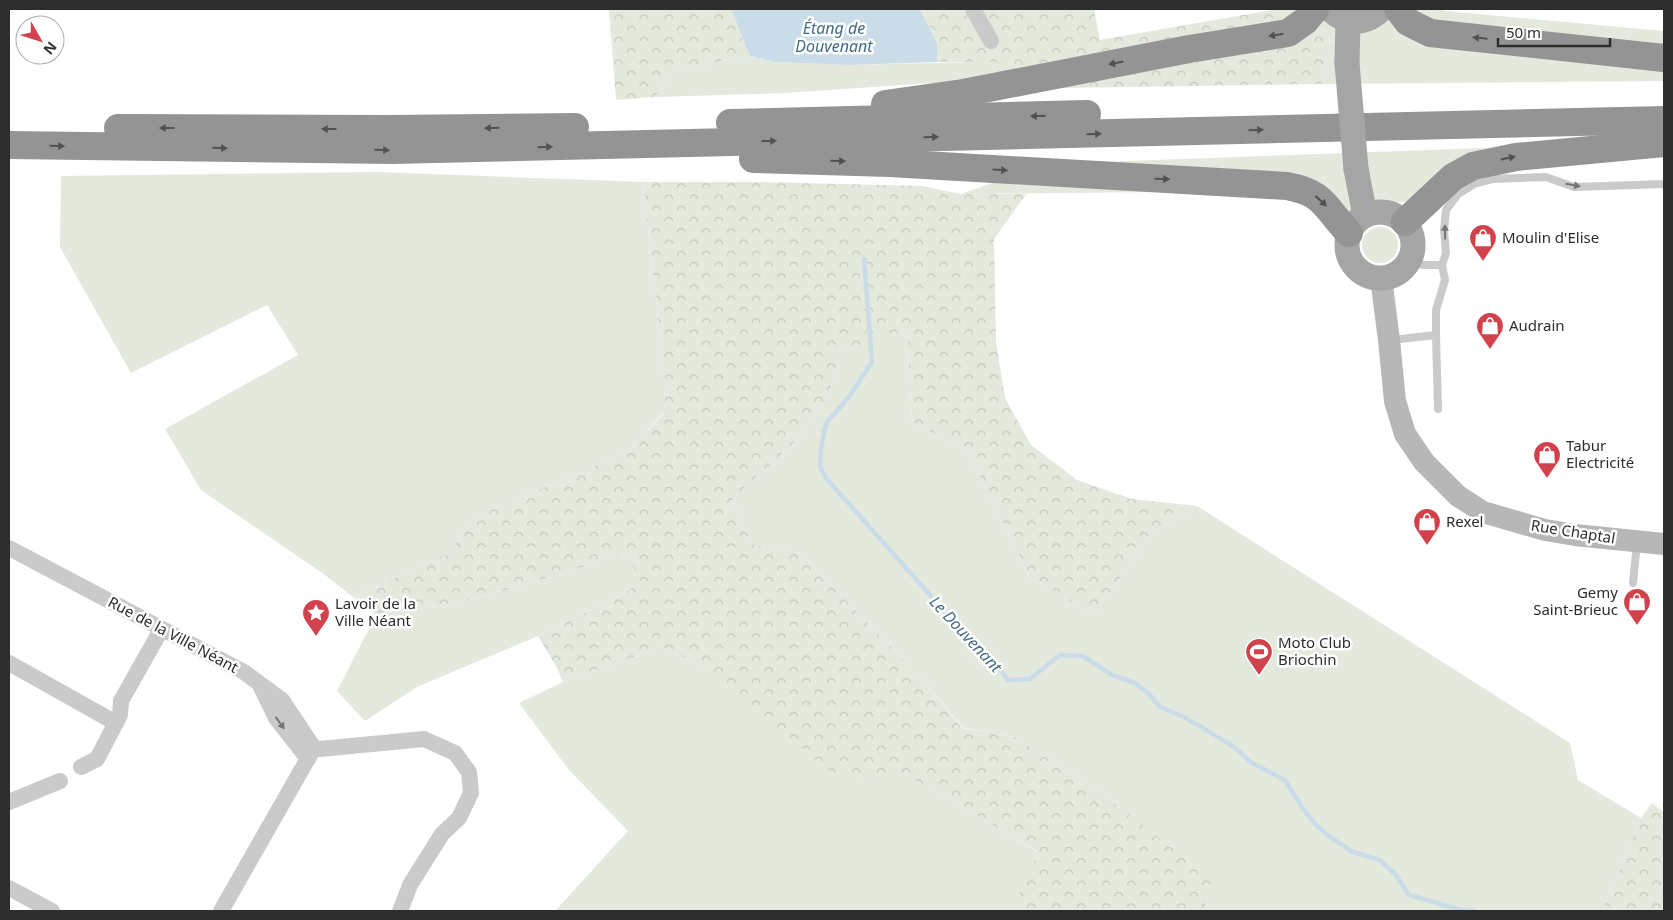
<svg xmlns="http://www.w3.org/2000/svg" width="1673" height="920" font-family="'Noto Sans',sans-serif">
<defs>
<pattern id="forest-crowns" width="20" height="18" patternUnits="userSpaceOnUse" patternTransform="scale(1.25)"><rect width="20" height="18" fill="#e3e9dc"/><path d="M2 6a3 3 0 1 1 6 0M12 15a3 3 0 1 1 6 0" fill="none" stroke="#c3c8bd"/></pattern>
</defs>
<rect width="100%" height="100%" fill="#fff"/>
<g fill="#e3e9dc">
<path d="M1306,9H1444L1445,11L1664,31V81L1324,84L1329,36Z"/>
<path d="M750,56L775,62L849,65L1011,61L1066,88L932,83L785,93L655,97L675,70Z"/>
<path d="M1564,145L1419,199L1346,212L1248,191L961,194L1046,164Z"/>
<path d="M379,172L643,182L665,383L664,412L628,452L474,517L449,553L353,597L325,575L201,490L165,429L298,355L267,305L131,373L60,247L61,176Z"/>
<circle cx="1380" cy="245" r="18"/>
<path d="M907,329L912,422L968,451L1029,577L1095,615L1148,538L1197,506L1570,743L1578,780L1641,818L1602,911H1203L1213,880L1092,786L1015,737L963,728L924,681L800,553L752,544L732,499L797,440L829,394L841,351Z"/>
<path d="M626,552L642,582L623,594L538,636L417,687L365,721L337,691L376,615L458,603L566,573Z"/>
<path d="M662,647L704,667L860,783L894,767L1039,853L1012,911H555L628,831L569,770L519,703L563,682Z"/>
</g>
<g fill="url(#forest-crowns)">
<path d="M609,9H731L750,56L675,70L655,97L616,100Z"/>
<path d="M920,9H1094L1100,40L1277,9H1306L1329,36L1324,84L1066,88L1011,62H937V43Z"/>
<path d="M643,182H758L922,186L961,194H1026L994,239L996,342L1005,398L1031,445L1077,480L1132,499L1197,506L1148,538L1095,615L1029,577L968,451L912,422L907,330L841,351L829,394L797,440L732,499L752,544L800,553L924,681L962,728L1015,737L1092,786L1214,880L1203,911H1012L1038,852L895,768L860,783L834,775L704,667L662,647L563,682L557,668L538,636L623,594L641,582L626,552L566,573L458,603L376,615L353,597L449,553L474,517L628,452L664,413L665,383Z"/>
<path d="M1652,803L1664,813V911H1602L1641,818Z"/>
</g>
<path fill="#cadce7" d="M731,9H920L937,43V62L849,65L775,62L750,56Z"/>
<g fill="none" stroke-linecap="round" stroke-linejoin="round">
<path stroke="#cadce7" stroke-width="4.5" d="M864,259L872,362L849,397L826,423L821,448L820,466L825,477L971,641L994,661L1008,680L1030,679L1060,655L1083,656L1112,675L1135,683L1150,695L1160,707L1184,717L1208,731L1234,747L1252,763L1285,780L1301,806L1316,825L1330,837L1353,852L1380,860L1396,875L1409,895L1461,910L1474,911"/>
<g stroke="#cacaca" stroke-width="8">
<path d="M1410,262L1424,265H1442L1446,253L1444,230L1446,210L1458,194L1474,184L1493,179L1546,177L1574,187L1664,184"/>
<path d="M1436,335V310L1445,280L1442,265"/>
<path d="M1391,340L1436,335L1438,409"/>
<path d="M1633,583L1637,543"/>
</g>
<g stroke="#cacaca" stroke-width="16">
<path d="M973,9L991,41"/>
<path d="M9,548L244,672L282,700L314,748"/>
<path d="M9,663L116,723"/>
<path d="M261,687L276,718L308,759"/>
<path d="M314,748L320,749L424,739L455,753L469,772L471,793L459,818L442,834L410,885L400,911"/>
<path d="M81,767L97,759L120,715L121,701L161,630"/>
<path d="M9,802L60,781"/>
<path d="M9,888L52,911"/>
<path d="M221,911L314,748"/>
</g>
<path stroke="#b7b7b7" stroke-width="22" d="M1381,278L1389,340L1395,401L1405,434L1424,462L1458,496L1483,512L1545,530L1575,535L1664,544"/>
<g stroke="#a5a5a5" stroke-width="25">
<path d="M1329,9C1347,25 1364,26 1382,9"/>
<path d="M1347,63L1348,21"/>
<path d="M1356,169L1365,215"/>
<circle cx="1380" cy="245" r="33"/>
</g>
<g stroke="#949494" stroke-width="28">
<path d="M1398,9L1408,22L1430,33L1664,58"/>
<path d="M885,104L963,93L1189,49L1288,33L1305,21L1315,9"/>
<path d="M730,123L1087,114"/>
<path d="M118,128L388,129L575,127"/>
<path d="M9,145L393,150L1664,120"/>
<path d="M753,159L890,163L1287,186C1325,193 1325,208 1349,233"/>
<path d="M1405,222L1453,177L1473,166L1516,157L1664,143"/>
</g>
<path stroke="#a5a5a5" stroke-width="25" d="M1347,63L1356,169"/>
</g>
<defs><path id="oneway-solid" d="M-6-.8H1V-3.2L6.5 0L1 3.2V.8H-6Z" transform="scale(1.25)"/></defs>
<g fill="#515151">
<use href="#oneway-solid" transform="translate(1276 35) rotate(171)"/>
<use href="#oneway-solid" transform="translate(1480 38) rotate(-174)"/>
<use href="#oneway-solid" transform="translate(1116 63) rotate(169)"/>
<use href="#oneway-solid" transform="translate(1038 116) rotate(179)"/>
<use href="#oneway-solid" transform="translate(167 128) rotate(-180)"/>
<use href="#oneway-solid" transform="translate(492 128) rotate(179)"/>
<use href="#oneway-solid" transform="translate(329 129) rotate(-180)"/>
<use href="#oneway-solid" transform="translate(1256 130) rotate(-1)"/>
<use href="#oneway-solid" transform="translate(1094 134) rotate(-1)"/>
<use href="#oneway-solid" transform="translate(931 137) rotate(-1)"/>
<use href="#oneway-solid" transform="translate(769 141) rotate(-1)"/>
<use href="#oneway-solid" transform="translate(57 146) rotate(1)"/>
<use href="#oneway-solid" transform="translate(545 147) rotate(-1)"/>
<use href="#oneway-solid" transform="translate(220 148) rotate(1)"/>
<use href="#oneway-solid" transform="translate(382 150) rotate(1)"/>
<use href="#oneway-solid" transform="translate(1508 158) rotate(-12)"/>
<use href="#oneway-solid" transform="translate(838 161) rotate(2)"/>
<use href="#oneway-solid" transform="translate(1000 170) rotate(4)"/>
<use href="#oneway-solid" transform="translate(1162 179) rotate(2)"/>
<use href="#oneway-solid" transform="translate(1321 201) rotate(42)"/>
</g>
<g fill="#747474">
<use href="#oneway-solid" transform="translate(1573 185) rotate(10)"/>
<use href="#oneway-solid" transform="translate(1445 232) rotate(-91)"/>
<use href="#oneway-solid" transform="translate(280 723) rotate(54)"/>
</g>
<defs>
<symbol id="shop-pin" viewBox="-11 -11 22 30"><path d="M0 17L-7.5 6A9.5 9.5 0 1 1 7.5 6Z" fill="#d1424c" stroke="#fff"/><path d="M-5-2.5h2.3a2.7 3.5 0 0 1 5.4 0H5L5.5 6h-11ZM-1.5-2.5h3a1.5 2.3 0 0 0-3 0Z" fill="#fff"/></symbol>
<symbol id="sight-pin" viewBox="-11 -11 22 30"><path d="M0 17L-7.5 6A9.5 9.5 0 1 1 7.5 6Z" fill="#d1424c" stroke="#fff"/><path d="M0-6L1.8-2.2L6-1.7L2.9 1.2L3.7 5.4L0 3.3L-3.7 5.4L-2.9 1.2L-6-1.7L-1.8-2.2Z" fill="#fff"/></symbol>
<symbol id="stadium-pin" viewBox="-11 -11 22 30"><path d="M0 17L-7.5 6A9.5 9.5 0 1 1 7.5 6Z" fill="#d1424c" stroke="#fff"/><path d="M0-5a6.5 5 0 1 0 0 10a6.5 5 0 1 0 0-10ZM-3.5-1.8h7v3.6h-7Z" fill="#fff"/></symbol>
</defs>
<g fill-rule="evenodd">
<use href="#shop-pin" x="1467" y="222" width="32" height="43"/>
<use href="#shop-pin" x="1474" y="310" width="32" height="43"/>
<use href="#shop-pin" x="1531" y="439" width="32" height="43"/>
<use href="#shop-pin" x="1411" y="506" width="32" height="43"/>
<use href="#shop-pin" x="1621" y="586" width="32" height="43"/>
<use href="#sight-pin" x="300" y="597" width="32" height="43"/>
<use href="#stadium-pin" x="1243" y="636" width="32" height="43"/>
</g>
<g text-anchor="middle" stroke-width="5" stroke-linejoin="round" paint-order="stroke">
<g font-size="15" fill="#2d2d2d" stroke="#fff" text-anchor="start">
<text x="1502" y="243">Moulin d'Elise</text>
<text x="1509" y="331">Audrain</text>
<text x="1566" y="451">Tabur<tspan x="1566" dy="17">Electricité</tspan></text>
<text x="1446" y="527">Rexel</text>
<text x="1618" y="598" text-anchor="end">Gemy<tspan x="1618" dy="17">Saint-Brieuc</tspan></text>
<text x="335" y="609">Lavoir de la<tspan x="335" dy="17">Ville Néant</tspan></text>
<text x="1278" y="648">Moto Club<tspan x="1278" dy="17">Briochin</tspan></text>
</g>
<g font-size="15" fill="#2d2d2d" stroke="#fff">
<text transform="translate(1573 532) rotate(9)" y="5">Rue Chaptal</text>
<text transform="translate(173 635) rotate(28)" y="5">Rue de la Ville Néant</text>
</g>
<g font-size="16" font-style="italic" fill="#446c85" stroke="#fff">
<text x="834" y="34">Étang de<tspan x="834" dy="18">Douvenant</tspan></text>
<text transform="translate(966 634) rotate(47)" y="6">Le Douvenant</text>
</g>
</g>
<rect width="1673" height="920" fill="none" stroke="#2d2d2d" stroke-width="20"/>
<g transform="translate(40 40) rotate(129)"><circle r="24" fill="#ffffff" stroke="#ababab"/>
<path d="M0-4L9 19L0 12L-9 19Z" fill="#d1424c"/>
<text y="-8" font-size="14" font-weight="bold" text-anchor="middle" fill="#2d2d2d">N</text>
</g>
<path d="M1498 38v8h112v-8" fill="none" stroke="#2d2d2d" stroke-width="2.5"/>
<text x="1506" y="38" font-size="15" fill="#2d2d2d" stroke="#ffffff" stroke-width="4" paint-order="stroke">50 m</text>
</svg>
